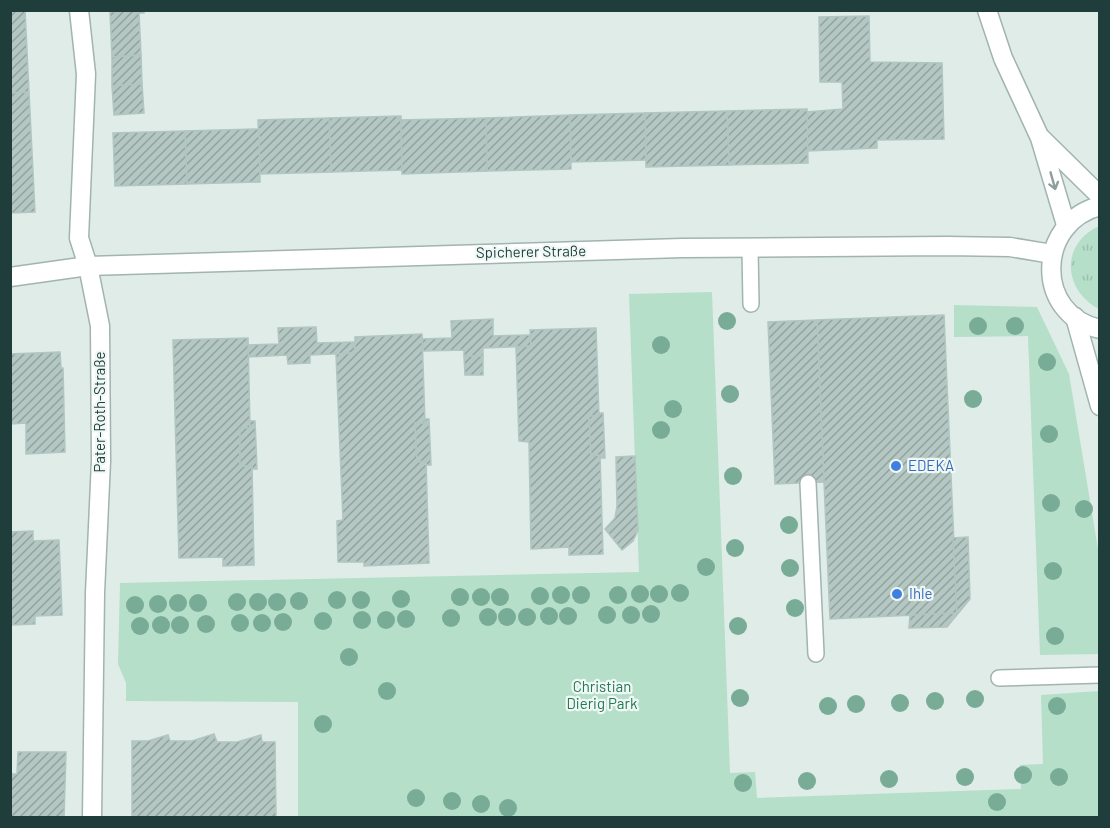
<svg xmlns="http://www.w3.org/2000/svg" width="1110" height="828" font-family="Barlow,sans-serif">
<defs>
<pattern id="grass-tufts" width="24" height="20" patternUnits="userSpaceOnUse" patternTransform="scale(1.5)"><rect width="24" height="20" fill="#b5dfc9"/><path d="M3 7l-1-3M5 7V3M7 7l1-3M15 17l-1-3M17 17v-4M19 17l1-3" fill="none" stroke="#9bc0ae"/></pattern>
<pattern id="building-hatch" width="6" height="6" patternUnits="userSpaceOnUse" patternTransform="scale(1.5)"><rect width="6" height="6" fill="#b4c7c2"/><path d="M-1 1l2-2M0 6l6-6M5 7l2-2" fill="none" stroke="#92a39f"/></pattern>
</defs>
<rect width="100%" height="100%" fill="#dfece8"/>
<path fill="url(#grass-tufts)" d="M1099,226H1100L1099,309C1063,290 1060,244 1099,226Z"/>
<g fill="#b5dfc9">
<path d="M712,292L730,773L755,772L757,798L1021,789L1020,765L1043,764L1041,695L1099,691V817H298V702L126,701V683L118,664L120,583L639,572L629,294Z"/>
<path d="M954,305L1037,307L1069,374L1099,555V654L1040,655L1028,336L954,337Z"/>
</g>
<g fill="url(#building-hatch)" stroke="#b1c6c1" stroke-width="1.5">
<path d="M10,10H25L29,92L10,93Z"/>
<path d="M144,10V13H139L141,55L112,57L110,12Z"/>
<path d="M869,16L870,62L942,63L944,139L877,140V148L807,151V112L843,109L842,82H820L819,17Z"/>
<path d="M141,55L142,84L112,86V57Z"/>
<path d="M142,84L144,113L114,115L112,86Z"/>
<path d="M29,92L35,212L10,213V93Z"/>
<path d="M807,109L808,163L729,165L727,111Z"/>
<path d="M727,111L729,165L646,167L645,113Z"/>
<path d="M645,113L646,160L571,162L570,115Z"/>
<path d="M570,115L571,169L487,171L486,118Z"/>
<path d="M401,116L402,170L331,172L329,118Z"/>
<path d="M329,118L331,172L260,174L258,120Z"/>
<path d="M486,118L487,171L402,174L401,120Z"/>
<path d="M259,129L260,182L187,184L185,131Z"/>
<path d="M185,131L187,184L115,186L113,133Z"/>
<path d="M944,315L957,613L830,619L817,320Z"/>
<path d="M493,319V336L530,335L531,346L483,348V356H464V350L423,351L422,339L452,338L451,321Z"/>
<path d="M817,320L824,482L775,484L768,322Z"/>
<path d="M316,327L317,343L354,342L355,353L310,355V363L288,364L287,355L248,357V345L279,344L278,328Z"/>
<path d="M596,328L599,416H589L591,456L600,455L603,554L569,555V547L531,549L529,442L519,441L516,347L531,346L530,330Z"/>
<path d="M422,334L425,423H415L417,462L426,461L429,563L364,566V562H338L337,521L343,520L336,354L355,353V337Z"/>
<path d="M248,338L250,428H240V466H252L254,565L223,566V557L179,558L173,340Z"/>
<path d="M60,352L61,368H63L65,452L26,454V423L10,424V354Z"/>
<path d="M464,356H483V375H465Z"/>
<path d="M599,413H603L605,458H600V455L591,456L589,416H599Z"/>
<path d="M425,419H429L431,465H426V461L417,462L415,423H425Z"/>
<path d="M250,421H255L257,469H252V466H240V428H250Z"/>
<path d="M635,456L638,530L633,541L622,550L605,529L615,518L617,506L616,457Z"/>
<path d="M33,531V541L59,540L62,615L35,616V624L10,625V532Z"/>
<path d="M968,537L970,599L947,627L909,628L910,615L957,613L953,538Z"/>
<path d="M214,734L217,742H237L261,735L262,742H275L276,818H132V741H148L168,735L170,741H192Z"/>
<path d="M18,752H66L64,818H10V774H17Z"/>
</g>
<g fill="none" stroke-linecap="round" stroke-linejoin="round">
<defs>
<g id="service">
<path d="M750,248L751,304"/>
<path d="M808,483L816,654"/>
<path d="M999,678L1100,675"/>
</g>
<g id="minor">
<path d="M79,10L86,74L79,238L88,266L100,326L101,461L95,593L92,818"/>
<path d="M10,277L88,266L682,248L947,246L1010,247L1052,254"/>
<path d="M1075,317L1100,406"/>
</g>
<g id="tertiary">
<path d="M987,10L1003,58L1040,138L1066,225"/>
<path d="M1041,138L1100,196"/>
<path d="M1100,206C1036,222 1034,315 1100,329"/>
</g>
</defs>
<use href="#service" stroke="#a1b4b1" stroke-width="18"/>
<use href="#minor" stroke="#a1b4b1" stroke-width="21"/>
<use href="#tertiary" stroke="#a1b4b1" stroke-width="21"/>
<use href="#service" stroke="#fff" stroke-width="15"/>
<use href="#minor" stroke="#fff" stroke-width="18"/>
<use href="#tertiary" stroke="#fff" stroke-width="18"/>
</g>
<g fill="#79ac97">
<circle cx="727" cy="321" r="9"/>
<circle cx="978" cy="326" r="9"/>
<circle cx="1015" cy="326" r="9"/>
<circle cx="661" cy="345" r="9"/>
<circle cx="1047" cy="362" r="9"/>
<circle cx="730" cy="394" r="9"/>
<circle cx="973" cy="399" r="9"/>
<circle cx="673" cy="409" r="9"/>
<circle cx="661" cy="430" r="9"/>
<circle cx="1049" cy="434" r="9"/>
<circle cx="733" cy="476" r="9"/>
<circle cx="1051" cy="503" r="9"/>
<circle cx="1084" cy="509" r="9"/>
<circle cx="789" cy="525" r="9"/>
<circle cx="735" cy="548" r="9"/>
<circle cx="706" cy="567" r="9"/>
<circle cx="790" cy="568" r="9"/>
<circle cx="1053" cy="571" r="9"/>
<circle cx="680" cy="593" r="9"/>
<circle cx="640" cy="594" r="9"/>
<circle cx="659" cy="594" r="9"/>
<circle cx="561" cy="595" r="9"/>
<circle cx="581" cy="595" r="9"/>
<circle cx="618" cy="595" r="9"/>
<circle cx="540" cy="596" r="9"/>
<circle cx="460" cy="597" r="9"/>
<circle cx="481" cy="597" r="9"/>
<circle cx="500" cy="597" r="9"/>
<circle cx="401" cy="599" r="9"/>
<circle cx="337" cy="600" r="9"/>
<circle cx="361" cy="600" r="9"/>
<circle cx="299" cy="601" r="9"/>
<circle cx="237" cy="602" r="9"/>
<circle cx="258" cy="602" r="9"/>
<circle cx="277" cy="602" r="9"/>
<circle cx="178" cy="603" r="9"/>
<circle cx="198" cy="603" r="9"/>
<circle cx="158" cy="604" r="9"/>
<circle cx="135" cy="605" r="9"/>
<circle cx="795" cy="608" r="9"/>
<circle cx="651" cy="614" r="9"/>
<circle cx="607" cy="615" r="9"/>
<circle cx="631" cy="615" r="9"/>
<circle cx="549" cy="616" r="9"/>
<circle cx="568" cy="616" r="9"/>
<circle cx="488" cy="617" r="9"/>
<circle cx="507" cy="617" r="9"/>
<circle cx="527" cy="617" r="9"/>
<circle cx="451" cy="618" r="9"/>
<circle cx="406" cy="619" r="9"/>
<circle cx="362" cy="620" r="9"/>
<circle cx="386" cy="620" r="9"/>
<circle cx="323" cy="621" r="9"/>
<circle cx="283" cy="622" r="9"/>
<circle cx="240" cy="623" r="9"/>
<circle cx="262" cy="623" r="9"/>
<circle cx="206" cy="624" r="9"/>
<circle cx="161" cy="625" r="9"/>
<circle cx="180" cy="625" r="9"/>
<circle cx="140" cy="626" r="9"/>
<circle cx="738" cy="626" r="9"/>
<circle cx="1055" cy="636" r="9"/>
<circle cx="349" cy="657" r="9"/>
<circle cx="387" cy="691" r="9"/>
<circle cx="740" cy="698" r="9"/>
<circle cx="975" cy="699" r="9"/>
<circle cx="935" cy="701" r="9"/>
<circle cx="900" cy="703" r="9"/>
<circle cx="856" cy="704" r="9"/>
<circle cx="828" cy="706" r="9"/>
<circle cx="1057" cy="706" r="9"/>
<circle cx="323" cy="724" r="9"/>
<circle cx="1023" cy="775" r="9"/>
<circle cx="965" cy="777" r="9"/>
<circle cx="1059" cy="777" r="9"/>
<circle cx="889" cy="779" r="9"/>
<circle cx="807" cy="781" r="9"/>
<circle cx="743" cy="783" r="9"/>
<circle cx="416" cy="798" r="9"/>
<circle cx="452" cy="801" r="9"/>
<circle cx="997" cy="802" r="9"/>
<circle cx="481" cy="804" r="9"/>
<circle cx="508" cy="808" r="9"/>
</g>
<defs><path id="oneway-shaft" d="M-6 0H5M1.5-3L5.5 0L1.5 3" fill="none" stroke-width="1.6" stroke-linecap="round" stroke-linejoin="round" transform="scale(1.5)"/></defs>
<use stroke="#8e9e9d" href="#oneway-shaft" transform="translate(1053 181) rotate(74)"/>
<g fill="#3f7fe0" stroke="#f0f8f5" stroke-width="2">
<circle cx="896" cy="466" r="6"/>
<circle cx="897" cy="594" r="6"/>
</g>
<g text-anchor="middle" stroke-width="4.5" stroke-linejoin="round" paint-order="stroke">
<g font-size="15" fill="#1e3d3b" stroke="#f0f8f5">
<text transform="translate(531 252) rotate(-1)" y="5">Spicherer Straße</text>
<text transform="translate(100 412) rotate(-90)" y="5">Pater-Roth-Straße</text>
</g>
<g font-size="15" fill="#366cbe" stroke="#f0f8f5" text-anchor="start">
<text x="908" y="471">EDEKA</text>
<text x="909" y="599">Ihle</text>
</g>
<g font-size="15" fill="#257854" stroke="#f0f8f5">
<text x="602" y="692">Christian<tspan x="602" dy="17">Dierig Park</tspan></text>
</g>
</g>
<rect width="1110" height="828" fill="none" stroke="#1e3d3b" stroke-width="24"/>
</svg>
